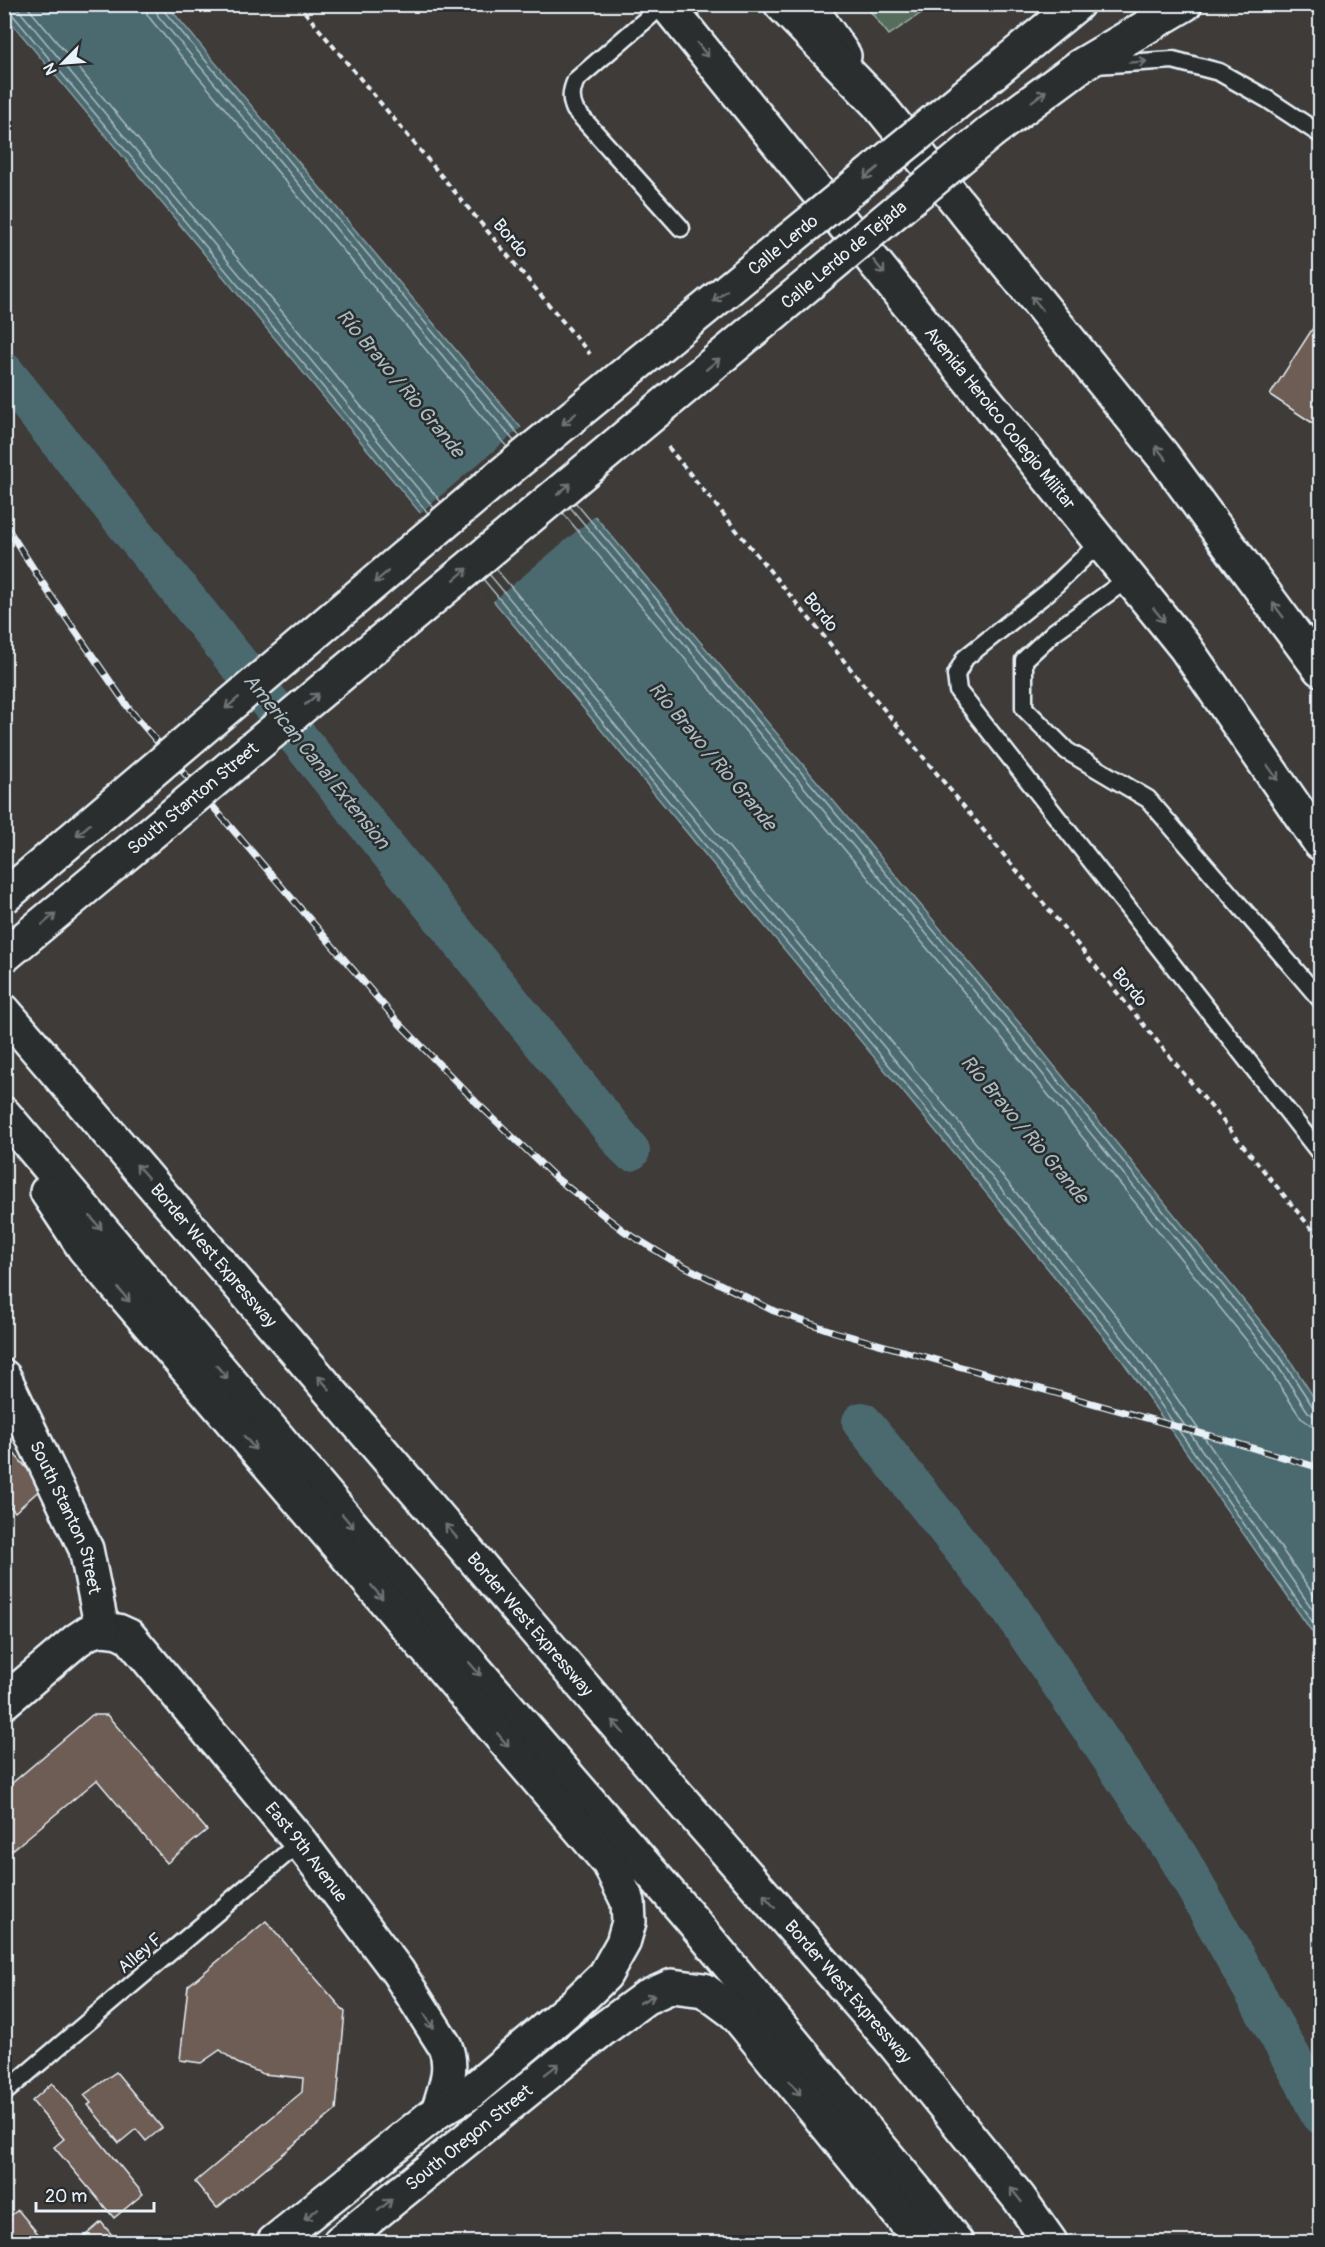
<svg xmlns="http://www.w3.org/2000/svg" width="1325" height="2247" font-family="Pangolin,sans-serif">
<rect width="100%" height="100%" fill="#3e3b39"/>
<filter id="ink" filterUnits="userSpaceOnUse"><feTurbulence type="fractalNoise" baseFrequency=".0167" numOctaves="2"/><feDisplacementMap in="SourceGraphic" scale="12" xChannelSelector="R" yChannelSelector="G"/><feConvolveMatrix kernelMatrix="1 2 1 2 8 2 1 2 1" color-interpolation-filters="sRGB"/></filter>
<g filter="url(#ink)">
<path fill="#556d5a" stroke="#9eafa9" stroke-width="1.5" d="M865,5H933L889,35Z"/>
<path fill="#4c6a6f" stroke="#8aa0a6" stroke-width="1.5" d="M4,5H167L1026,1031L1282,1348L1320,1407V1643L1119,1356L934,1129L5,15Z"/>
<path fill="#3e3b39" d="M523,426L597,514L491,603L418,515Z"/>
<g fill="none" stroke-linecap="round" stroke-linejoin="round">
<g stroke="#aabbc1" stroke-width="1.5">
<path d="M10,4L18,9L434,508"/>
<path d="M25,4L441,502"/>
<path d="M146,4L147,14L152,21L507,447"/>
<path d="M155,4L158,16L514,441"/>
<path d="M163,4L164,11L520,436"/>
<path d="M4,12L12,14L428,513"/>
<path d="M575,502L1021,1035L1277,1352L1313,1407L1320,1410"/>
<path d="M570,507L1015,1040L1271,1356L1308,1412L1314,1416L1320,1417"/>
<path d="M563,513L1008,1045L1264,1362L1301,1418L1311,1425L1320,1426"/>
<path d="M496,569L952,1114L1137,1341L1320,1604"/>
<path d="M489,574L945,1120L1130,1347L1320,1620"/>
<path d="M483,579L939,1125L1124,1352L1320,1633"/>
</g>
<g stroke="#4c6a6f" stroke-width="40">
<path d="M4,372L630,1151"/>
<path d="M862,1422L1010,1608L1179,1858L1305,2082L1320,2114"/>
</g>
</g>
<g fill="#6d5d54" stroke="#e8f1f8" stroke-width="1.5">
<path d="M1320,317V428L1270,395Z"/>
<path d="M4,1442L43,1487L15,1512L4,1500Z"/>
<path d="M92,1715H107L207,1830L167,1863L97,1780L4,1857V1790Z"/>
<path d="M266,1921L345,2012L336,2110L217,2208L195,2182L302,2092L303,2078L263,2074L237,2063L220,2050L201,2063L180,2060L188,1986Z"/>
<path d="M116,2072L162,2128L146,2141L136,2129L119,2143L88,2105L91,2103L84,2095Z"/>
<path d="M52,2083L143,2194L114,2218L54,2147L64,2139L32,2101Z"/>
<path d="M18,2210L45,2242H4V2225L11,2220L9,2217Z"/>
<path d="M101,2222L118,2242H65L73,2236L78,2242Z"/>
</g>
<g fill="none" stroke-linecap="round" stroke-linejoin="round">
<defs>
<g id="service">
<path d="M664,4L576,80C571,91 570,99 575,110L681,228"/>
<path d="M1095,65L1173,60L1219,72L1267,99L1320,134"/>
<path d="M1101,541L1048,592L965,658L956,675L958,691L1320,1153"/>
<path d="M1129,578L1054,632L1024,660V708L1067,751L1148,799L1320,999"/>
<path d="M4,2093L300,1842"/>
</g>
<g id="minor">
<path id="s1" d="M102,1629L118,1631L129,1636L300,1842L398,1972L445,2046C454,2068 445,2089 438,2111"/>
</g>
<g id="tertiary">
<path d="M274,2242L438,2111"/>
<path id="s2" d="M340,2242L599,2032"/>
</g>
<g id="primary">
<path d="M808,4L844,56"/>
<path d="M965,96L1077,4"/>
<path d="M992,131L1080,66L1185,4"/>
<path id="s3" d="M4,1377L86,1549L102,1629L89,1632L77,1640L4,1702"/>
</g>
<g id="trunk">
<path id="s4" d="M666,4L1185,647L1320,843"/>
<path d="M781,4L878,104L1163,456L1320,669"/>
</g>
<g id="motorway">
<path id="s5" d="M4,1011L656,1771L896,2046L1019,2198L1050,2242"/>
<path d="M4,1114L398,1580L692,1920L927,2204L956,2242"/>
<path d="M47,1192L84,1248L609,1863L628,1902L629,1922L623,1943L605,1975L576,2003L468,2094L438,2111"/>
<path d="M599,2032L645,1998L672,1986L704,1990L735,2013L922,2242"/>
</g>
</defs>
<use href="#service" stroke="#e8f1f8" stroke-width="21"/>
<use href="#minor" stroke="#e8f1f8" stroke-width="38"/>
<use href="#tertiary" stroke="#e8f1f8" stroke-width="38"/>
<use href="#primary" stroke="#e8f1f8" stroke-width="38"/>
<use href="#trunk" stroke="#e8f1f8" stroke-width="38"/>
<use href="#motorway" stroke="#e8f1f8" stroke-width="38"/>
<g stroke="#e8f1f8" stroke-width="4" stroke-dasharray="6 4.5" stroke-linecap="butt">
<path d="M298,4L590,354"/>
<path d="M668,447L1320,1239"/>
</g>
<use href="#service" stroke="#2a2d2e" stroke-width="16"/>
<use href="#minor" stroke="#2a2d2e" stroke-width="33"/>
<use href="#tertiary" stroke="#2a2d2e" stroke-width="33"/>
<use href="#primary" stroke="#2a2d2e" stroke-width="33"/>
<use href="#trunk" stroke="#2a2d2e" stroke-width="33"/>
<use href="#motorway" stroke="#2a2d2e" stroke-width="33"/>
<defs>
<path id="rail" d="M4,523L49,593L130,710L398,1022L476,1102L556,1178L624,1231L670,1259L774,1311L835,1332L1229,1441L1320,1468"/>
</defs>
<use href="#rail" stroke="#e8f1f8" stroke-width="7"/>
<use href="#rail" stroke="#2a2d2e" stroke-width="4.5" stroke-dasharray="14" stroke-linecap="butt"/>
<defs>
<g id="primary-bridge">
<path id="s6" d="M4,897L489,485L965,96"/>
<path id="s7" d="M4,956L992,131"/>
</g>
</defs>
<use href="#primary-bridge" stroke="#e8f1f8" stroke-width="38" stroke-linecap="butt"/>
<use href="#primary-bridge" stroke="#2a2d2e" stroke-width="33"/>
</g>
<defs><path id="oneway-shaft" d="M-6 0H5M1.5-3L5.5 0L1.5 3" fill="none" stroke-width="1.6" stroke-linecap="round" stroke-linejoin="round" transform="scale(1.5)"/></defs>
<g stroke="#6c7275">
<use href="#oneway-shaft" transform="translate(703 50) rotate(51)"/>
<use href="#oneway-shaft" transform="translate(1138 62) rotate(-4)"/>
<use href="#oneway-shaft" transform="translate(1039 96) rotate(-37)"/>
<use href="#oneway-shaft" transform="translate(871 173) rotate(141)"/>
<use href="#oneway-shaft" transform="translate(879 267) rotate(51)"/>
<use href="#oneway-shaft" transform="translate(720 296) rotate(141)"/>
<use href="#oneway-shaft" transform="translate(1037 303) rotate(-129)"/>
<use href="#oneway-shaft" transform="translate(713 364) rotate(-40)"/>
<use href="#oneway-shaft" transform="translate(569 419) rotate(141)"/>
<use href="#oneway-shaft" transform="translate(1161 453) rotate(-128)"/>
<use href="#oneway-shaft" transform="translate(564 489) rotate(-40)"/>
<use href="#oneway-shaft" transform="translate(461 574) rotate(-40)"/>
<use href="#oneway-shaft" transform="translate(381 577) rotate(140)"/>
<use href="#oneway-shaft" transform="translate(1278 610) rotate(-127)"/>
<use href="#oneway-shaft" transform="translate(1159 615) rotate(51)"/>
<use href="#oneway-shaft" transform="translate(312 699) rotate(-40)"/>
<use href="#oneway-shaft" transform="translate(232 703) rotate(140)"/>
<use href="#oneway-shaft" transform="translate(1273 773) rotate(55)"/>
<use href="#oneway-shaft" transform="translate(83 830) rotate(140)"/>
<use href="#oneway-shaft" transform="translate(49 919) rotate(-40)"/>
<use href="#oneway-shaft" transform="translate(142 1171) rotate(-131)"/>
<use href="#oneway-shaft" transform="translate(96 1223) rotate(50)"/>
<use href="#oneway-shaft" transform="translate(124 1295) rotate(50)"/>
<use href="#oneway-shaft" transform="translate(222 1372) rotate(50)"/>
<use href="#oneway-shaft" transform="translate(324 1383) rotate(-131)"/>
<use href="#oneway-shaft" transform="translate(250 1443) rotate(50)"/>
<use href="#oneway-shaft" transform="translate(348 1521) rotate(50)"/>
<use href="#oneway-shaft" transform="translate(451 1531) rotate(-131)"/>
<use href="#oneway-shaft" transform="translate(377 1592) rotate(50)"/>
<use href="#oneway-shaft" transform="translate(475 1669) rotate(49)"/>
<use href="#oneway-shaft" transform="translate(618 1727) rotate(-131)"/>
<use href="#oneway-shaft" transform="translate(503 1740) rotate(50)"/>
<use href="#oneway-shaft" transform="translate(769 1901) rotate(-131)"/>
<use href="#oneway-shaft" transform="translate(647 1999) rotate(-29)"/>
<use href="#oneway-shaft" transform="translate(429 2021) rotate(57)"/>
<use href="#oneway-shaft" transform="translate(552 2069) rotate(-38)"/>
<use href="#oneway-shaft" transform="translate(795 2088) rotate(51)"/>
<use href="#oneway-shaft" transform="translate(1016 2195) rotate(-128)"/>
<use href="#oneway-shaft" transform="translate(385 2205) rotate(-39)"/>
<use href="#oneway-shaft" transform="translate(311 2214) rotate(141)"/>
</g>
</g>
<g text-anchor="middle" stroke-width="5" stroke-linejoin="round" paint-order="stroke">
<g font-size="18" fill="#e8f1f8" stroke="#2a2d2e">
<text transform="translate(511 238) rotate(50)" y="6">Bordo</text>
<text dy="6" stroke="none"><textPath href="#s6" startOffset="1016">Calle Lerdo</textPath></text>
<text dy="6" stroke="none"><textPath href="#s7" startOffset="1094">Calle Lerdo de Tejada</textPath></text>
<text dy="6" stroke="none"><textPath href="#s4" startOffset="532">Avenida Heroico Colegio Militar</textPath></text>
<text transform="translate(821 612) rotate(51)" y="6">Bordo</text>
<text dy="6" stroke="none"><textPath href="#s7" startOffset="246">South Stanton Street</textPath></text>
<text transform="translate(1130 987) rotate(50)" y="6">Bordo</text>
<text dy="6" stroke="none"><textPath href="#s5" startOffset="322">Border West Expressway</textPath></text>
<text dy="6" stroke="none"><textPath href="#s3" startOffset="154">South Stanton Street</textPath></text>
<text dy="6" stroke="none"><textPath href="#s5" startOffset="808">Border West Expressway</textPath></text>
<text dy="6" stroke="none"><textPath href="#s1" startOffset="308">East 9th Avenue</textPath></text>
<text transform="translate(140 1953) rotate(-40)" y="6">Alley F</text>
<text dy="6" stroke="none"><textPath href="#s5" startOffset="1294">Border West Expressway</textPath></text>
<text dy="6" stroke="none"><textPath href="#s2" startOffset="166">South Oregon Street</textPath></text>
</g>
<g font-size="20" font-style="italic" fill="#aabbc1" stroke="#2a2d2e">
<text transform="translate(401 383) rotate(50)" y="7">Río Bravo / Rio Grande</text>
<text transform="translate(713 756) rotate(50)" y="7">Río Bravo / Rio Grande</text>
<text transform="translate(317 761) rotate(51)" y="7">American Canal Extension</text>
<text transform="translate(1025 1129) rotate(50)" y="7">Río Bravo / Rio Grande</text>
</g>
</g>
<rect width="1325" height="2247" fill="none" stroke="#2a2d2e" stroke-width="24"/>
<rect x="12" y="12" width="1301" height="2223" fill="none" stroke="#e8f1f8" stroke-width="2" filter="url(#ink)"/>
<g transform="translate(63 63) rotate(245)" stroke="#2a2d2e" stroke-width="4.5" paint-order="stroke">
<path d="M0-4.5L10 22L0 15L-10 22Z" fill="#e8f1f8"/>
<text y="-9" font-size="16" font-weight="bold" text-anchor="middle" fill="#e8f1f8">N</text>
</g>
<path d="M36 2202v9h118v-9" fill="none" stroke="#e8f1f8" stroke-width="3"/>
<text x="45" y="2202" font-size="18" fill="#e8f1f8" stroke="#2a2d2e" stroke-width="4.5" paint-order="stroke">20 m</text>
</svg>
